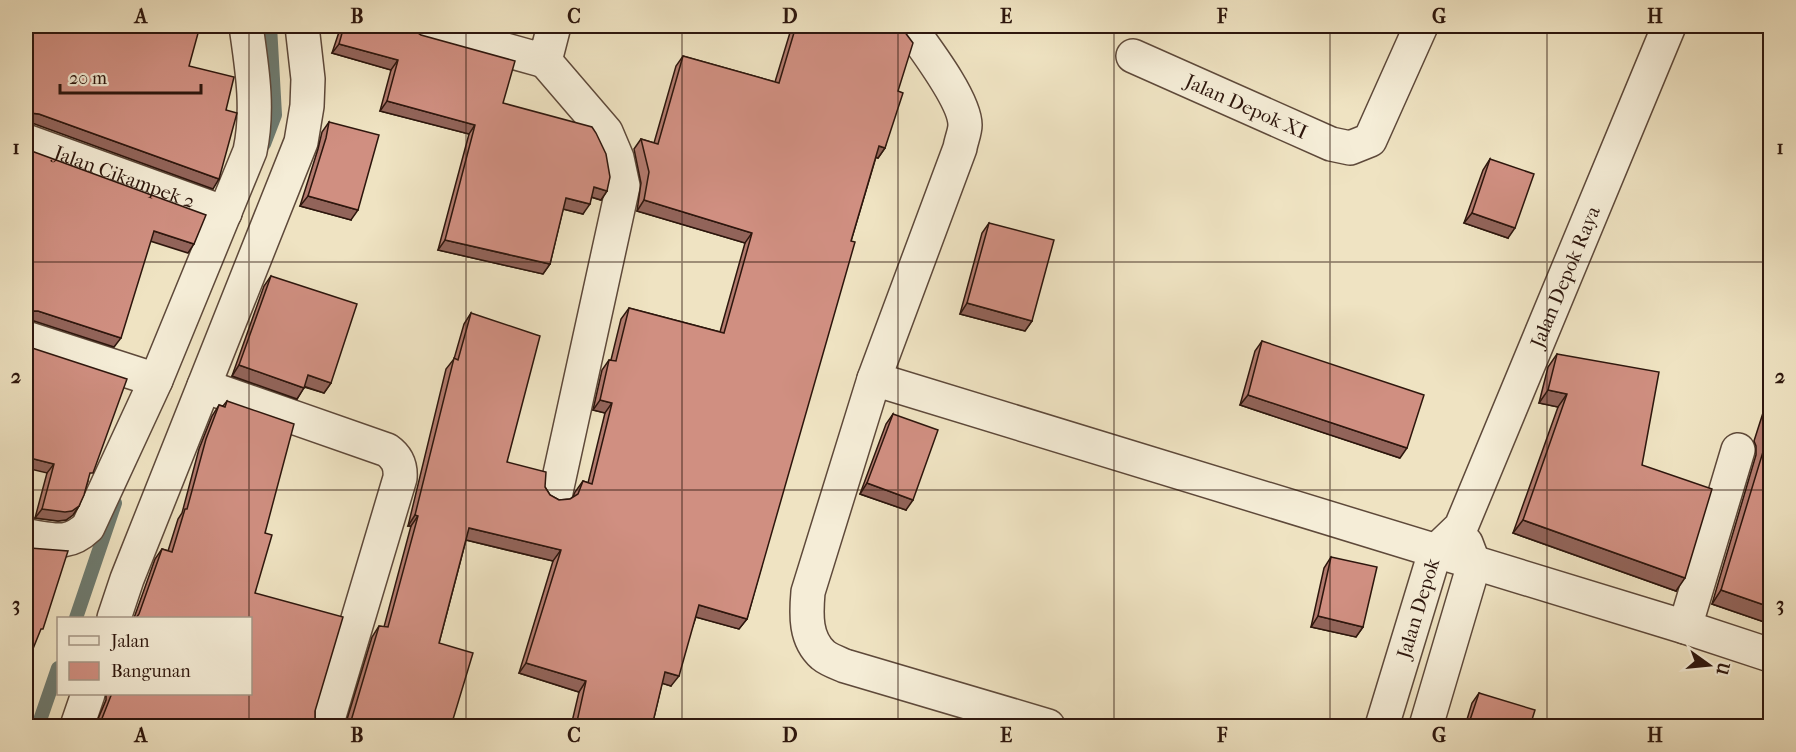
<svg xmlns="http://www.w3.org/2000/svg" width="1796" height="752" font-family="'IM FELL French Canon',serif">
<rect width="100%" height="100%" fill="#efe3c2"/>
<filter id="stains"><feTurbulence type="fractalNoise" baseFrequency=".00333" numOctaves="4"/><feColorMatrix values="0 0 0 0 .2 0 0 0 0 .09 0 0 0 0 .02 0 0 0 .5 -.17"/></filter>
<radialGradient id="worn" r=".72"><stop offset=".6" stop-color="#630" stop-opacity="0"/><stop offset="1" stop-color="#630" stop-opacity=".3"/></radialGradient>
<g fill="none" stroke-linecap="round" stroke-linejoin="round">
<g stroke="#6e7b70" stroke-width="14">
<path d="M264,144L275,115L270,26"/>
<path d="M76,618L115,503"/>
<path d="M38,726L58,668"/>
</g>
<defs>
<g id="minor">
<path d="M419,26L545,61L554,26"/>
<path d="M909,26C924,47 965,100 965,125C965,132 961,141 960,148L874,379L808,592C806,615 805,639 823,655C829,660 838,663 845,666L1048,726"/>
<path id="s1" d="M1133,56L1331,144L1350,148L1370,140L1421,26"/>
<path d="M545,61L606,132L617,158L623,186L556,492"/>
<path id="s2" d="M26,141L225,213"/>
<path d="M26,338L156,380"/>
<path d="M874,379L1685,627L1770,655"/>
<path d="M204,386L387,450C397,457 401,465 400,478L326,726"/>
<path d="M26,536C52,539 67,547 88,527L156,380L250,151C259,109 252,68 246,26"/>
<path d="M114,618L127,579L301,142L307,106L308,79L302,26"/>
<path d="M1685,627L1738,450"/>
<path d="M77,726L88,694"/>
<path id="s3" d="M1382,726L1435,552L1461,527L1669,26"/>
<path d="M1426,726L1474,564L1466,543"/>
</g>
</defs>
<use href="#minor" stroke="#5e493a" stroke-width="36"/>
<use href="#minor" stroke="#f5edd7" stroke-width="33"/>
</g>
<g fill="#b37b6f" stroke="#2d160d" stroke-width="1.5">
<path d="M341,26H410L412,29L503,103L607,191L601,200L591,197L583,214L563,209L550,264L543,274L438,250L469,134L380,111L391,70L332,53Z"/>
<path d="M792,26H887L898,91L885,148L878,158L876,157L851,241L747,619L739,629L696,617L671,686L662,683L652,726H571L579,692L519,673L553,561L466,540L439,643L451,726H345L372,637L379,626L384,627L411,526H408L446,369L454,359L464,324L471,313L507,462L545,487L550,495L559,500L570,499L573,497L575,492L583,481L588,483L605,413L593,410L602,370L609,360H611L621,319L629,308L720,332L745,243L637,211L641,183L634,149L641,139L654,143L676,66L683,56L775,82Z"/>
<path d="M329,122L351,220L300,206L318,149L322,132Z"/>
<path d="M1490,159L1508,238L1464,223L1483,170Z"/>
<path d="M989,223L1032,321L1025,331L960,314L982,233Z"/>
<path d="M271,276L331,383L324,393L304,387L297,399L232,376L264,286Z"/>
<path d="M1262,341L1400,458L1240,405L1255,351Z"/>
<path d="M26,346L88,481L79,506L73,515L66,520L58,521L35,518L47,473Z"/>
<path d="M1557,354L1642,465L1676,591L1513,533L1558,407L1539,403L1548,367Z"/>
<path d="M1770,391V624L1712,604L1756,455V446L1754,441Z"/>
<path d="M227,401L265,533L255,593L315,711V720L319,726H95L106,700V693H250V618H134L155,559L162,549L168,551L178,519L182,513L199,449L212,416L219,405L223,406Z"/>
<path d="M893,414L906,510L860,494L886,424Z"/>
<path d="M1331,557L1363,627L1356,637L1311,627L1324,568Z"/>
<path d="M1479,693L1530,726H1465L1472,703Z"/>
</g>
<g fill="#92645a" stroke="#2d160d" stroke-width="1.5">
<path d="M487,26H515L511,32Z"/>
<path d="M1588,26H1614L1609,33Z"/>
<path d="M339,44L398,60L391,70L332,53Z"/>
<path d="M387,101L475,125L469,134L380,111Z"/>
<path d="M30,113L39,114L219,179L213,189L32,123H26V115Z"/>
<path d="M879,146L885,148L878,158L872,156Z"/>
<path d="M594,187L607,191L601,200L588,196Z"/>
<path d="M308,196L358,210L351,220L300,206Z"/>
<path d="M566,198L590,204L583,214L559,208Z"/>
<path d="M644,200L752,233L745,243L637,211Z"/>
<path d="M1472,213L1515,228L1508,238L1464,223Z"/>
<path d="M154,231L194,244L188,253L147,240Z"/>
<path d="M445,240L550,264L543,274L438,250Z"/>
<path d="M967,303L1032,321L1025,331L960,314Z"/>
<path d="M28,311H38L121,338L114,347L31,320H26V312Z"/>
<path d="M239,365L304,388L297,399L232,376Z"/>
<path d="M308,375L331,383L324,393L300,385Z"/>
<path d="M1548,390L1567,394L1558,407L1539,403Z"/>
<path d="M1248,395L1407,448L1400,458L1240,405Z"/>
<path d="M600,400L612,403L605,413L593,410Z"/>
<path d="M26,457L54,464L47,473L26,468Z"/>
<path d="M867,483L913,500L906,510L860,494Z"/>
<path d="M79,506L73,515L66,520L58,521L35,518L42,509Z"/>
<path d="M415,515L418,516L411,526H408Z"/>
<path d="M1523,520L1685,578L1676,591L1513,533Z"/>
<path d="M469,528L561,550L553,561L462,539Z"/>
<path d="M1721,590L1770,607V624L1712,604Z"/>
<path d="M699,605L747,619L739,629L692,616Z"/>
<path d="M1318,616L1363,627L1356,637L1311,627Z"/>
<path d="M526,663L586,681L579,692L519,673Z"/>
<path d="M665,672L679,676L671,686L658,682Z"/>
</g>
<g fill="#d08f81" stroke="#2d160d" stroke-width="1.5">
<path d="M26,26H200L189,66L234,77L226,110L237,113L219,179L39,114L30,113L26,115Z"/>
<path d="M344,26H410L412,29L421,35L515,61L503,103L592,127L596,133L606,154L610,177L607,191L594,187L590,204L566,198L550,264L445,240L475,125L387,101L398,60L339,44Z"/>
<path d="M796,26H887L904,31L913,43L898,91L903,93L885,148L879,146L851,241L855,242L747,619L699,605L679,676L665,672L652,726H576L586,681L526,663L561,550L469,528L439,643L473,653L451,726H348L351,721L379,626L388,627L418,516L415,515L454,358L458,360L471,313L540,336L507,462L546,472L545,487L550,495L559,500L570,499L578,494L583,481L592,484L612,403L600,400L609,360L616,361L629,308L724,333L752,233L644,200L649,172L641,139L658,144L683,56L779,83Z"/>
<path d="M329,122L379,135L358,210L308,196L326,138Z"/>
<path d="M26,149L206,215L194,244L154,231L121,338L38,311H28L26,312Z"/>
<path d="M1490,159L1534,174L1515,228L1472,213Z"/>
<path d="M989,223L1054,240L1032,321L967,303Z"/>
<path d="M271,276L357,304L331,383L308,375L304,388L239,365Z"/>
<path d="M1262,341L1424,395L1407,448L1248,395Z"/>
<path d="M26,346L127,379L93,473H90L84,495L79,506L72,511L65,512L42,509L54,464L26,457Z"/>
<path d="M1557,354L1659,372L1642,465L1712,489L1685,578L1523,520L1567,394L1548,390Z"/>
<path d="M227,401L294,424L265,533L272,535L255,593L343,617L315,711V720L319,726H99L112,693H250V618H136L139,614L162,549L172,552L185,509H187L206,439L219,405L225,407Z"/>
<path d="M1770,406V607L1721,590L1766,442V432L1763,427Z"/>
<path d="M893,414L938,430L913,500L867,483Z"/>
<path d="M30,548L68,551L43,629H41L26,666V549L30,550Z"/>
<path d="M1331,557L1377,567L1363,627L1318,616Z"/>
<path d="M1479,693L1535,710L1530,726H1468Z"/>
</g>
<path fill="none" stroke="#2d160d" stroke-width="1.5" stroke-opacity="0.55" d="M249,26V618M466,26V726M682,26V726M898,26V726M1114,26V726M1330,26V726M1547,26V726M26,262H1770M26,490H1770M249,694V726"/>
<g text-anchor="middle" stroke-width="4.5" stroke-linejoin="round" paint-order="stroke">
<g font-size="20" fill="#2d160d" stroke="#f5edd7">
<text dy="7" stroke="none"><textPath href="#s1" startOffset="124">Jalan Depok XI</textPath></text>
<text dy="7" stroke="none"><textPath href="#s2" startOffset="105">Jalan Cikampek 2</textPath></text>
<text dy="7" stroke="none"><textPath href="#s3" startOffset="489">Jalan Depok Raya</textPath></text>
<text dy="7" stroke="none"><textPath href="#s3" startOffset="123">Jalan Depok</textPath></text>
</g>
</g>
<rect width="1796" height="752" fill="none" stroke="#efe3c2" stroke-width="66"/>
<rect x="57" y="617" width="195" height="78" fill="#f5edd7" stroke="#a59786" stroke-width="1.5"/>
<rect x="69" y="636" width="30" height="9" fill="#f5edd7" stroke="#a59786" stroke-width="1.5"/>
<text x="111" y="647" font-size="18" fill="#2d160d">Jalan</text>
<rect x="69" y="662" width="30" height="18" fill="#d08f81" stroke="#a59786" stroke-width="1.5"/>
<text x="111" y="677" font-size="18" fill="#2d160d">Bangunan</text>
<g transform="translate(1709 665) rotate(105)" stroke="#f5edd7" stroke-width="4.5" paint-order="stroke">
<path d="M0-4.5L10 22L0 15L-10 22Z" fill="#2d160d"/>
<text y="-9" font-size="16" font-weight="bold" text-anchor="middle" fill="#2d160d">U</text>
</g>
<path d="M60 84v9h141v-9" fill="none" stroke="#2d160d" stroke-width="3"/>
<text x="69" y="84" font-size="18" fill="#2d160d" stroke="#f5edd7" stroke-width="4.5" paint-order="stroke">20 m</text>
<rect x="33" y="33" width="1730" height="686" fill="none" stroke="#2d160d" stroke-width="2"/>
<g font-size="20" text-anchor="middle" font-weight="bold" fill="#2d160d">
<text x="141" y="23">A</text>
<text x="357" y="23">B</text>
<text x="574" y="23">C</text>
<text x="790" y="23">D</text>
<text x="1006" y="23">E</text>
<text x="1222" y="23">F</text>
<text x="1439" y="23">G</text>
<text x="1655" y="23">H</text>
<text x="16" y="154">1</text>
<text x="1780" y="154">1</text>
<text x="16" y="383">2</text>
<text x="1780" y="383">2</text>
<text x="16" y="611">3</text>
<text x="1780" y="611">3</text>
<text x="141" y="742">A</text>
<text x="357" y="742">B</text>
<text x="574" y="742">C</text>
<text x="790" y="742">D</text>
<text x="1006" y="742">E</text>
<text x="1222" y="742">F</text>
<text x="1439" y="742">G</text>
<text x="1655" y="742">H</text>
</g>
<rect width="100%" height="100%" filter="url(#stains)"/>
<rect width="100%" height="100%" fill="url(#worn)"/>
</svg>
